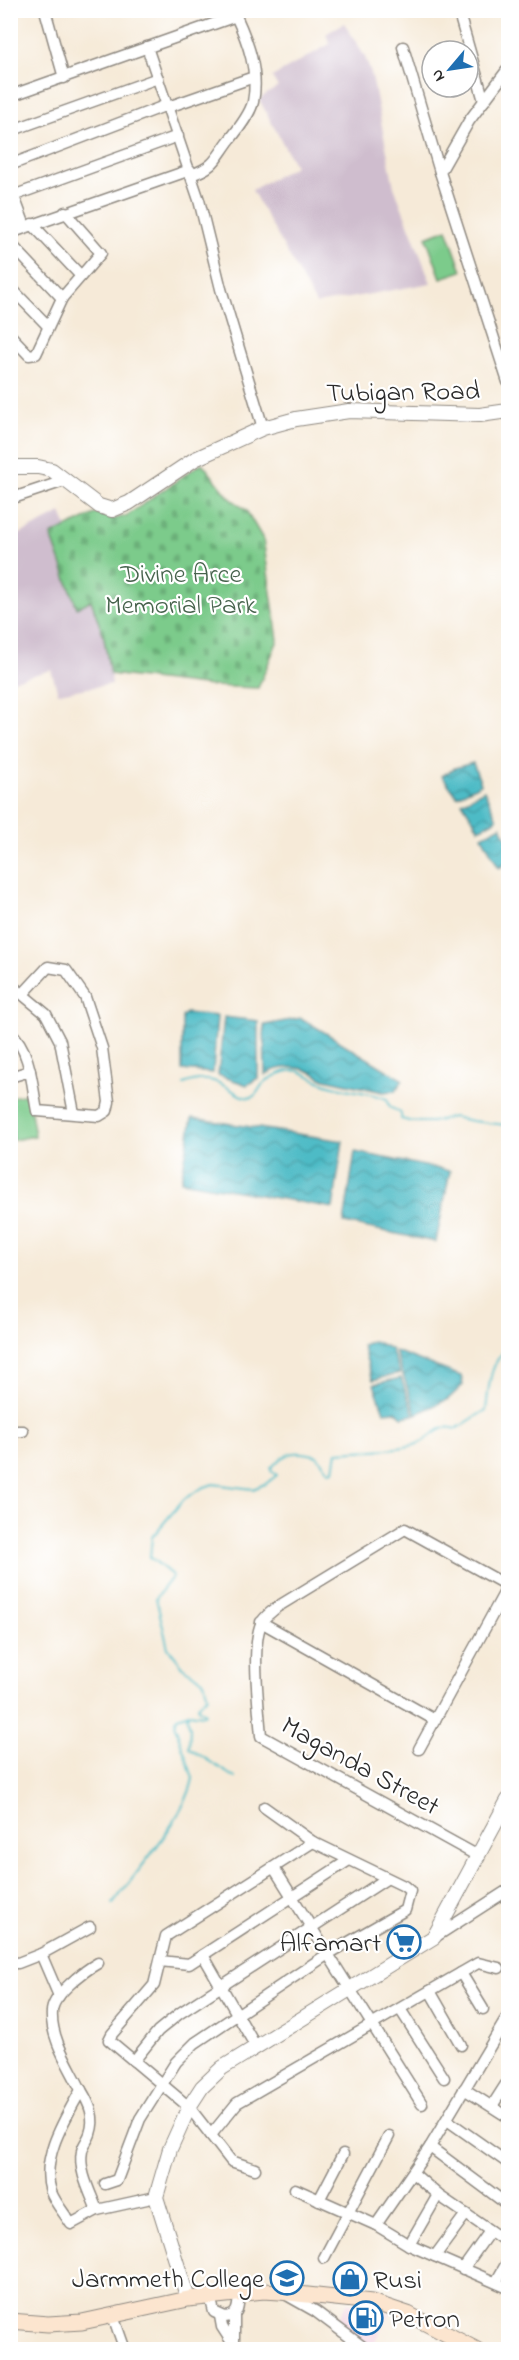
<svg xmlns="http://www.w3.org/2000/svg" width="519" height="2360" font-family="'Indie Flower',sans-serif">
<defs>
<pattern id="cemetery-stones" width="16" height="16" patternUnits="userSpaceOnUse" patternTransform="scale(1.5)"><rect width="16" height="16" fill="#7ccb8b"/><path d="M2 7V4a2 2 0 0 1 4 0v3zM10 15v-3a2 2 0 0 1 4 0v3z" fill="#6bae78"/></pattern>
<pattern id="water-waves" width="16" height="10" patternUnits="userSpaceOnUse" patternTransform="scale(1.5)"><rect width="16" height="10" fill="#4dbbc6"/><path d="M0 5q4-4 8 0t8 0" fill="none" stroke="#4098a1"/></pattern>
</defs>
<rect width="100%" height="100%" fill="#fff"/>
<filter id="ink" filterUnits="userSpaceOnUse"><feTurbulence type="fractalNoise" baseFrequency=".0167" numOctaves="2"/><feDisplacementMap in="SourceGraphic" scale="12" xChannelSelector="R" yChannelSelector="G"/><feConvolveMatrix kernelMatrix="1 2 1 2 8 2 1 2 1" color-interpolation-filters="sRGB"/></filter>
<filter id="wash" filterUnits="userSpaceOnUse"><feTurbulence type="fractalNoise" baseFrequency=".008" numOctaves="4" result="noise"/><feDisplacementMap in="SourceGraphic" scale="24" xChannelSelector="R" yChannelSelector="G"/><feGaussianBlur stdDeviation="1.35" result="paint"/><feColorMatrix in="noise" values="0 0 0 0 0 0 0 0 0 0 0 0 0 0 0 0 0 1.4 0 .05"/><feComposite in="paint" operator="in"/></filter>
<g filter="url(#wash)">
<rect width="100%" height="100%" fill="#f6ead8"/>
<path fill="#f3cfde" d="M348,2302L390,2314L371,2348L336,2324Z"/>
<g fill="#cfbdce">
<path d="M344,23L365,57L372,76L394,187L431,283L316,304L252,190L295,166L259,99L278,87L272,77L330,44L326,34Z"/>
<path d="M61,513L67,527L51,535L77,608L91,600L104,638L112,684L58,693L51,670L11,681L10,539Z"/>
</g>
<path fill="url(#cemetery-stones)" stroke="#547b5b" stroke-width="1.5" d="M202,463L229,497L246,510L263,539L278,640L258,688L211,686L110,674L104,638L91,600L77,608L51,535L97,513L114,519L126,516Z"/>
<g fill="#7ccb8b" stroke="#547b5b" stroke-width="1.5">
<path d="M447,229L462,271L441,278L426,237Z"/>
<path d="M28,1094L35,1136L13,1140L11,1097Z"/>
</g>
<g fill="url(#water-waves)" stroke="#3c7378" stroke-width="1.5">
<path d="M473,763L481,784L457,796L442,776L455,768Z"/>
<path d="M484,790L497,819L479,829L462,802Z"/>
<path d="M501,826L508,842V863L499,868L482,836Z"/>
<path d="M186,1013L217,1016L213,1073L182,1070V1017Z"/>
<path d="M224,1017L258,1021V1078L247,1085L218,1075Z"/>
<path d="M301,1018L403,1080L395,1091L383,1092L321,1078C306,1065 280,1064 265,1075L264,1025Z"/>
<path d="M192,1118L343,1141L333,1208L181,1181Z"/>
<path d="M355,1152L450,1171L436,1242L344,1223Z"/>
<path d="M374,1341L391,1349L400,1373L373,1380L362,1345Z"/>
<path d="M395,1351L461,1376L463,1385L448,1399L416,1414Z"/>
<path d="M401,1378L414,1415L402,1417L396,1411L384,1412L374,1384Z"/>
</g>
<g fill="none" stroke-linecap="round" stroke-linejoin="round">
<g stroke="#4dbbc6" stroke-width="2">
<path d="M184,1084C221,1068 235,1102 252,1097C258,1095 259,1087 264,1083C269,1078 282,1072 289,1071C302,1068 308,1077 319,1081C340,1091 365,1090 387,1099L390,1107C394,1111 403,1109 401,1119L413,1122H432L453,1117L472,1121L506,1125L508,1112"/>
<path d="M235,1778L189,1748L190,1728L187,1717L189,1713L204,1715L205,1713L198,1708V1705L208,1696L203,1680L185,1669L168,1648L156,1598L173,1576L150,1557L152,1537L184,1499L202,1488L213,1484L253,1489L267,1483L277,1475L271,1471V1468C286,1451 296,1450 317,1456L329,1471L334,1470L337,1452C362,1450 390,1451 414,1445C430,1441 438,1422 456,1429L486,1410C489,1388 489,1362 508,1348"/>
<path d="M113,1904C136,1872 187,1815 193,1778L175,1726L177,1717L189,1713"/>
</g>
</g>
</g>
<g filter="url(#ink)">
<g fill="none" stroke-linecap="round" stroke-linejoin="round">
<defs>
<g id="minor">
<path d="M45,10L64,78"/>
<path d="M458,10L484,101"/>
<path d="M147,47L199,200L221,289L263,428"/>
<path d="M403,47L440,172L508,382"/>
<path d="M10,96L236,16C248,42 259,72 253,102C250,115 236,132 228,142C215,160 214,167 191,175"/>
<path d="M168,107L254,77"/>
<path d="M10,131L158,78"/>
<path d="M10,165L167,105"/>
<path d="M440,172L469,121L508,69"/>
<path d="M10,186L25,226"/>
<path d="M10,197L178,136"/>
<path d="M32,224L80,275"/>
<path d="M10,233L190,170"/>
<path d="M10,243L62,298"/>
<path d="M10,287L48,326"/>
<path d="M10,335L29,355L36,354L62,298L101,253L65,212"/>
<path d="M10,499L67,480"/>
<path d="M10,984L46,1014L60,1041L74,1113"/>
<path d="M10,1032C31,1050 32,1086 37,1111L99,1116L107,1111L109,1102L102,1048L85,997L66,970L48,967L23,994"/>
<path d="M10,1077L30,1071"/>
<path d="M10,1431H23"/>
<path d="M261,1622L435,1720"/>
<path d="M419,1749L508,1586"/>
<path d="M478,1856L261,1736C259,1709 251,1647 261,1624C263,1617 272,1612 277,1607L405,1529L508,1586"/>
<path d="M274,1868L422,2104"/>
<path d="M435,1937L508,1890"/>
<path d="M41,1954L90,1927"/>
<path d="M203,1955L256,2047"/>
<path d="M10,1960L15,1963H18L41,1954L59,1996"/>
<path d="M160,1961L189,1964L349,1860"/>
<path d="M98,1963C84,1971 52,1995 52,2012C50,2038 70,2067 81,2090C65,2119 40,2158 51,2192C55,2203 65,2214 71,2224L97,2210L156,2197"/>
<path d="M461,1973L483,2009"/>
<path d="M430,1991L461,2045"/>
<path d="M400,2009L444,2078"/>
<path d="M134,2061L158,2031L180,2013L386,1879"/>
<path d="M464,2089L508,2117"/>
<path d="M81,2090C89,2103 96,2117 90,2134C88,2140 83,2145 82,2151C78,2170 90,2192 97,2210"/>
<path d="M492,2106L508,2081"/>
<path d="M447,2120L508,2163"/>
<path d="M211,2135L237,2103L478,1963L499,1968"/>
<path d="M430,2147L508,2205"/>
<path d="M255,2169L231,2161L189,2107L109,2040L112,2034L154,1985L166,1936L313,1842"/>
<path d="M413,2173L438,2195L508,2243"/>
<path d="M105,2184L117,2180L140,2119L176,2062L195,2043L328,1954L405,1910L410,1891L404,1886L313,1842L264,1807"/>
<path d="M295,2189L376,2225L409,2245L508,2288"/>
<path d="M319,2200L343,2154"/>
<path d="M376,2225L430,2147L508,2016"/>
<path d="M409,2245L438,2195"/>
<path d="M435,2256L466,2214"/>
<path d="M324,2258L389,2136"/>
<path d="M463,2269L490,2231"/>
<path d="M496,2282L508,2261"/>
<path d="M285,2294L315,2311L367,2350"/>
<path d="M210,2296L214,2312L225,2317C239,2316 238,2306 239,2294"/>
<path d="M234,2315V2350"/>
<path d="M113,2316L125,2350"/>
<path d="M220,2316L222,2327L233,2344"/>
</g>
<g id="tertiary">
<path d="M10,467H38L52,470L99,506L112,510L129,503L195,459L263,428L296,419L349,411L480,415L508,411"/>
<path d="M188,2299L156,2197L170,2149L189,2107L202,2087L222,2068L434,1937L508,1800"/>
</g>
<path id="secondary" d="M10,2321L48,2324L82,2322L188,2299L264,2291L280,2292L372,2302L408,2314L477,2350"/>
</defs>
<use href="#minor" stroke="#908a82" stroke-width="13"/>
<use href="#tertiary" stroke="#908a82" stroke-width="16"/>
<use href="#secondary" stroke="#908a82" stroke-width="17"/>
<use href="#minor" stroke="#fff" stroke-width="10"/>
<use href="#tertiary" stroke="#fff" stroke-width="14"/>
<use href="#secondary" stroke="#fce5cf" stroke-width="15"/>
</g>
</g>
<defs>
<symbol id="supermarket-ring" viewBox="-11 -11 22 22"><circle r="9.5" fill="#fff" stroke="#1f6fb2" stroke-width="1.5"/><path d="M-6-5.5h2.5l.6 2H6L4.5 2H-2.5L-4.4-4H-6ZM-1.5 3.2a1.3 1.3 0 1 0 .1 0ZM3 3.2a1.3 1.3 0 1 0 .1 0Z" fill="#1f6fb2"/></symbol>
<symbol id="university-ring" viewBox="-11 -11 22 22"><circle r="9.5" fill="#fff" stroke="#1f6fb2" stroke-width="1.5"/><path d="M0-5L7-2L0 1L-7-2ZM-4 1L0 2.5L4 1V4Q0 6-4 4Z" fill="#1f6fb2"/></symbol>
<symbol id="shop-ring" viewBox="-11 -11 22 22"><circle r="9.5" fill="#fff" stroke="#1f6fb2" stroke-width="1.5"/><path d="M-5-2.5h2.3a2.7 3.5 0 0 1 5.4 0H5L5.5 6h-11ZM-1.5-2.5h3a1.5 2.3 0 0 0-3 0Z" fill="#1f6fb2"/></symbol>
<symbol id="fuel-ring" viewBox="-11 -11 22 22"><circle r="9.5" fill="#fff" stroke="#1f6fb2" stroke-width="1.5"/><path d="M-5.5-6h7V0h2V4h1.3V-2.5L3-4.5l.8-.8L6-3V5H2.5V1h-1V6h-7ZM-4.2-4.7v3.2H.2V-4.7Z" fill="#1f6fb2"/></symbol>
</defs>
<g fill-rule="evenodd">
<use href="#supermarket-ring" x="385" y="1923" width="38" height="38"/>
<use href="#university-ring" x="268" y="2259" width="38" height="38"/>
<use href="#shop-ring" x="331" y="2260" width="38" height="38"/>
<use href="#fuel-ring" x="347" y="2299" width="38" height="38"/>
</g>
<g text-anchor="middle" stroke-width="4.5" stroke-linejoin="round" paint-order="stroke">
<g font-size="27" fill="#2b2b2b" stroke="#fff">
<text transform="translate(403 391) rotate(-1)" y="9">Tubigan Road</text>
<text transform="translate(361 1765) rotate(29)" y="9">Maganda Street</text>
</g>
<g font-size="27" fill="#47634d" stroke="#fff">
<text x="181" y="582">Divine Arce<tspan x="181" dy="31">Memorial Park</tspan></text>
</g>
<g font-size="27" fill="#2b2b2b" stroke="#fff" text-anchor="end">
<text x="381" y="1951">Alfamart</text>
<text x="264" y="2287">Jarmmeth College</text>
<text x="373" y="2288" text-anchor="start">Rusi</text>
<text x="389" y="2327" text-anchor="start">Petron</text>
</g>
</g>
<rect width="519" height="2360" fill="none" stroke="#fff" stroke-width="36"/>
<g transform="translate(450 69) rotate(241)"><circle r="28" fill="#ffffff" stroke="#aaaaaa" stroke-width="1.5"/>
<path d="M0-4.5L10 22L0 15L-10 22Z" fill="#1f6fb2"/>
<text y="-9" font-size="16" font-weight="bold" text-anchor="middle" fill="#2b2b2b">N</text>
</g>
</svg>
